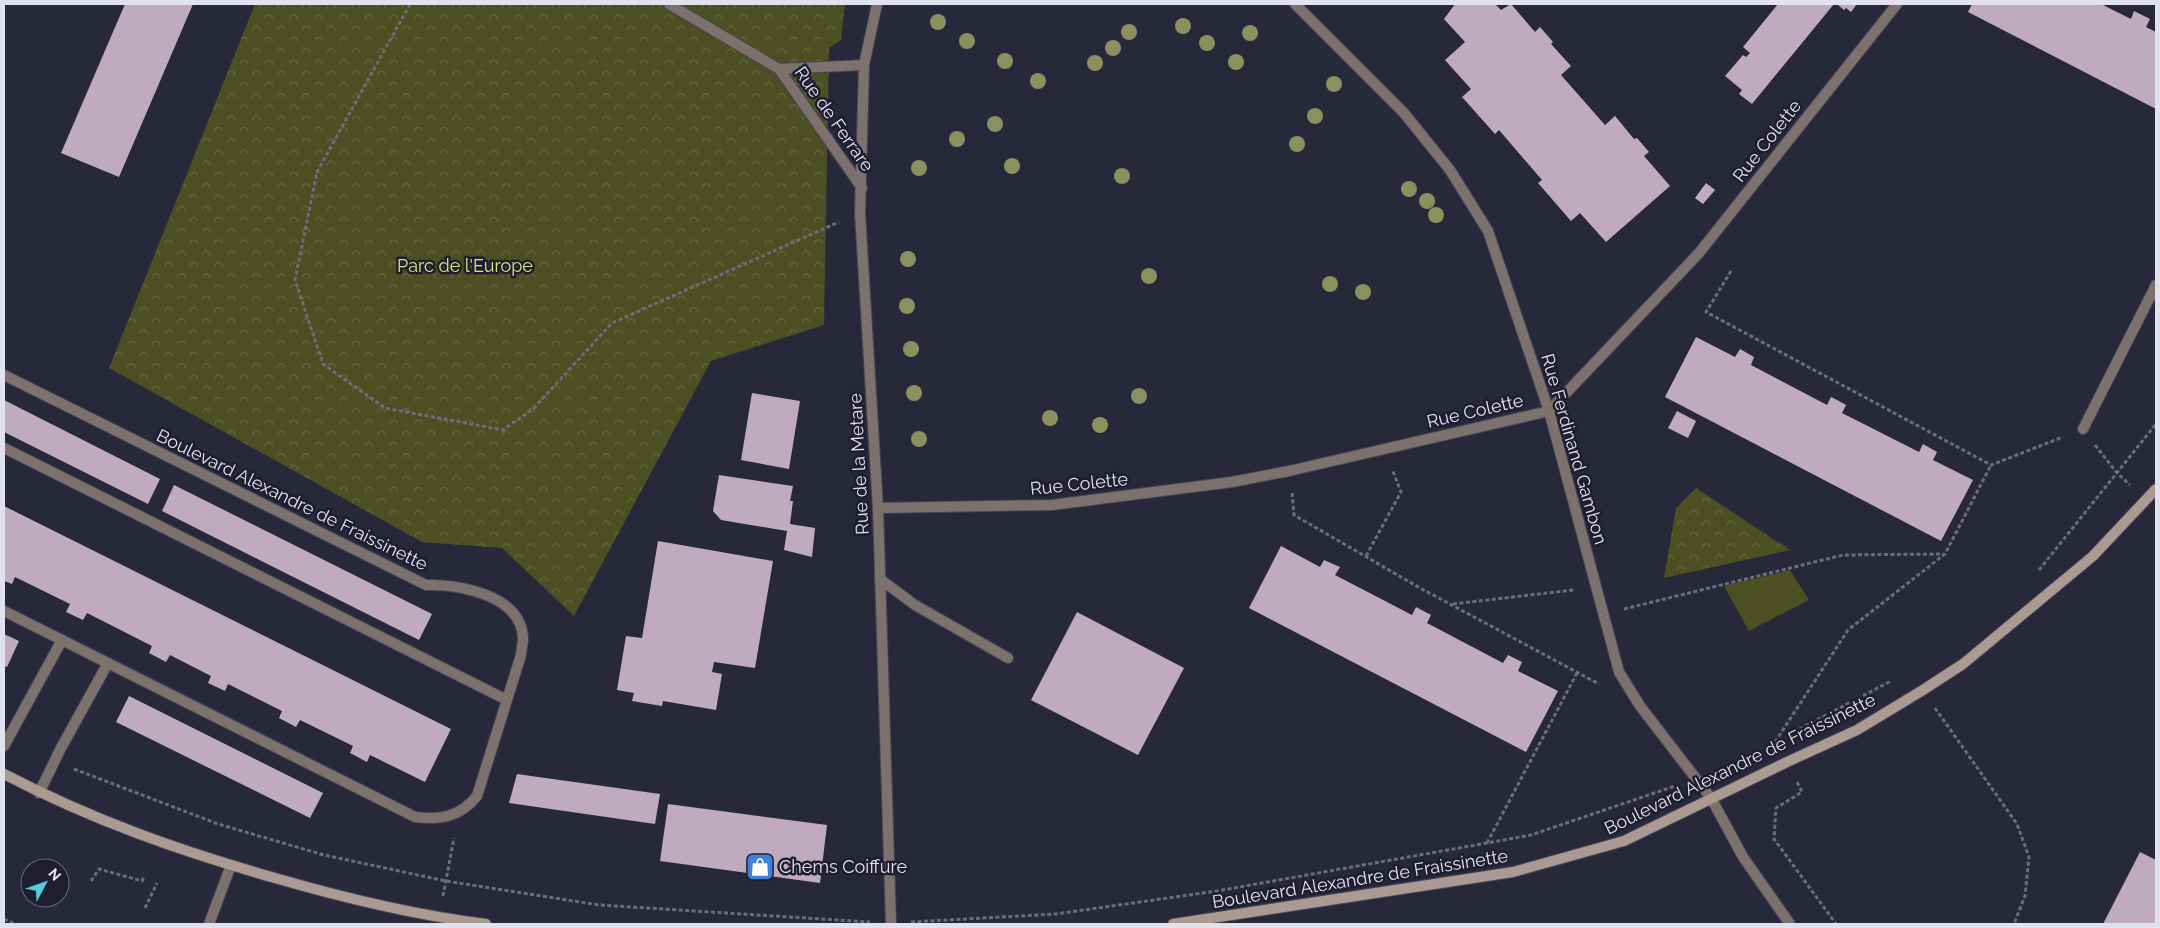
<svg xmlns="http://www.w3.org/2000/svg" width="2160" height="928" font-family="Raleway,sans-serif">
<defs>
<pattern id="park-crowns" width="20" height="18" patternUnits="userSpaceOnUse" patternTransform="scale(1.25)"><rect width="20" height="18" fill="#4b4f21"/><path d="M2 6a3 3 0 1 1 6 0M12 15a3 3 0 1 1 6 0" fill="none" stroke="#656842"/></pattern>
</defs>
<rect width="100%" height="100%" fill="#28283b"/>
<g fill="url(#park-crowns)">
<path d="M255,4H845L841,40L829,48L824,325L711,361L574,616L502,548L422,542L109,368Z"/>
<path d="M1696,488L1790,550L1664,578L1676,508Z"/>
</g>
<path fill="#4b4f21" d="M1790,570L1809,600L1749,631L1724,586Z"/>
<g fill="#bfabbd">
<path d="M125,4H193L119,177L61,153Z"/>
<path d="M1455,4H1495L1501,10L1511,4L1535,32L1540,27L1553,42L1551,44L1571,66L1561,75L1605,125L1615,116L1634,139L1637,138L1649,152L1644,156L1670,186L1606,242L1580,213L1571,221L1538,183L1542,180L1499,130L1495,134L1462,97L1471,89L1445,60L1465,42L1444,19Z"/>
<path d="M1778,4H1834L1752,104L1739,94L1742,90L1725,76L1743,55L1746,57L1750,53L1743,47Z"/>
<path d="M1837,4H1857L1851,12L1846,8L1844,10Z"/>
<path d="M1972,4H2101L2131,19L2134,11L2150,19L2146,27L2156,32V109L1968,12Z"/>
<path d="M1706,183L1715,190L1703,204L1695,198Z"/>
<path d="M1696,337L1735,357L1740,349L1754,357L1751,365L1827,405L1831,397L1839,401L1846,405L1842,413L1919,452L1923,444L1937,452L1933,460L1973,480L1941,541L1665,397Z"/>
<path d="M752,393L800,401L789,469L741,460Z"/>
<path d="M4,400L160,479L148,504L4,432Z"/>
<path d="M1677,411L1696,421L1688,438L1668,428Z"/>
<path d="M719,475L793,486L790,501H793L790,524L815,528L812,557L784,550L787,531L721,520L713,511Z"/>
<path d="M174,485L432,614L419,640L162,511Z"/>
<path d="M4,506L451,729L425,782L370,755L367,762L350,753L353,746L300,720L296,727L279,718L282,711L228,684L225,691L208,683L211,676L170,655L166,662L149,653L152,646L87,613L83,620L66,612L70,604L15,577L12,584L4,581Z"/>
<path d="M658,541L773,561L755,668L714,662L712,672L722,674L716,710L663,701L662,706L632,701L634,693L617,690L626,636L642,638Z"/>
<path d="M1281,546L1320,567L1324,560L1340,567L1335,575L1412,615L1416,607L1431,615L1427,623L1503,663L1508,655L1522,662L1518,671L1558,691L1526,752L1249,608Z"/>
<path d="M1077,612L1184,668L1138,755L1031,700Z"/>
<path d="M4,634L19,641L7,667L4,666Z"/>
<path d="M129,696L323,793L310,818L116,722Z"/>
<path d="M517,774L660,794L655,824L509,803Z"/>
<path d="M668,804L827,825L820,883L660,861Z"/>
<path d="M2140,852L2156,860V924H2103Z"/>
</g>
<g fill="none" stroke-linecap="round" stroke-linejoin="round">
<defs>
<g id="lane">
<path d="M4,375L426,585C459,584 522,595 523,639C523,644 521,650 521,655L477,796C460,817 441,820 415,817L4,611"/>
<path d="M2083,429L2156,285"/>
<path d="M4,448L507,700"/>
<path d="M880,579L915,605L1008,658"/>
<path d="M4,746L62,640"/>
<path d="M39,793L61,748L108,663"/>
<path d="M209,924L231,865"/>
</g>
<g id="street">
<path d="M669,4L779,69L862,188"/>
<path d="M877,4L864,65L860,213L878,508L891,924"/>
<path d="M1295,4L1404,113L1450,170L1488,231L1549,411L1619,672L1640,706L1711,798L1743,857L1790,924"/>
<path d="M779,69L864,65"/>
<path d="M878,508L1052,505L1232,482L1289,471L1549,411L1699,253L1897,4"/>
</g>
<g id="secondary">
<path d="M4,774C92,820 180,851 275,878C344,898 414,915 486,924"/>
<path d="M1173,924L1513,872L1624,841L1787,762L1857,730L1923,690L1963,664L2093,556L2156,489"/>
</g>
</defs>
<use href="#lane" stroke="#464658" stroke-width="12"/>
<use href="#street" stroke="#464658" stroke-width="12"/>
<use href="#secondary" stroke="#464658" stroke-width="12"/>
<g stroke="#6c6c7d" stroke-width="3" stroke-dasharray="4 2.5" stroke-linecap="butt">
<path d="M410,4L317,172L295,280L323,364L385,408L503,430L533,409L612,323L839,222"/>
<path d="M1731,271L1706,312L1991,465L2063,437"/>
<path d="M2095,445L2117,473L2130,485"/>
<path d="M1292,493L1294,515L1420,588L1599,684"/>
<path d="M1366,556L1401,492L1392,469"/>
<path d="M2039,570L2156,424"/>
<path d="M1453,604L1574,590"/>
<path d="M1624,609L1843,555L1943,554"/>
<path d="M1935,708L2017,824L2029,857L2025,896L2014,924"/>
<path d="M1794,732L1891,681"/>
<path d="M1775,742L1848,630L1945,554L1991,465"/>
<path d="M74,769L218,824L324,855L446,881L599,905L870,922"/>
<path d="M1797,782L1802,792L1776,808L1774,839L1836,924"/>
<path d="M1487,843L1577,673"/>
<path d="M91,881L99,869L142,881L144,877"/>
<path d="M443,896L454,838"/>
<path d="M145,908L157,883"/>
<path d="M4,919L15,924"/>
<path d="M911,922L1056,914L1217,891L1487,843L1531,835L1675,786"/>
</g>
<use href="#lane" stroke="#7c716c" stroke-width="10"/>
<use href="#street" stroke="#7c716c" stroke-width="10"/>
<use href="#secondary" stroke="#ab9a91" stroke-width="10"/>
</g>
<g fill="#8c905e">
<circle cx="938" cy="22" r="8"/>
<circle cx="1183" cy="26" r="8"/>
<circle cx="1129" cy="32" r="8"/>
<circle cx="1250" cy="33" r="8"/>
<circle cx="967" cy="41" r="8"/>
<circle cx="1207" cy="43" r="8"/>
<circle cx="1113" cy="48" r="8"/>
<circle cx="1005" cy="61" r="8"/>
<circle cx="1236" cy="62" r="8"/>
<circle cx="1095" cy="63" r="8"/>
<circle cx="1038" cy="81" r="8"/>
<circle cx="1334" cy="84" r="8"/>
<circle cx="1315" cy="116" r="8"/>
<circle cx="995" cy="124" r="8"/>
<circle cx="957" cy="139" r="8"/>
<circle cx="1297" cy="144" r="8"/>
<circle cx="1012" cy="166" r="8"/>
<circle cx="919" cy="168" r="8"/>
<circle cx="1122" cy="176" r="8"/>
<circle cx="1409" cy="189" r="8"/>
<circle cx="1427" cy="201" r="8"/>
<circle cx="1436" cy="215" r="8"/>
<circle cx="908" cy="259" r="8"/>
<circle cx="1149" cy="276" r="8"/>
<circle cx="1330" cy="284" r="8"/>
<circle cx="1363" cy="292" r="8"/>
<circle cx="907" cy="306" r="8"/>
<circle cx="911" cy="349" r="8"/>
<circle cx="914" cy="393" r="8"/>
<circle cx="1139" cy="396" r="8"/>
<circle cx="1050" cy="418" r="8"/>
<circle cx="1100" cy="425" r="8"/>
<circle cx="919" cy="439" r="8"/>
</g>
<defs>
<symbol id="shop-square" viewBox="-11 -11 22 22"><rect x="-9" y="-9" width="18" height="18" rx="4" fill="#3f7fe0" stroke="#1f1e30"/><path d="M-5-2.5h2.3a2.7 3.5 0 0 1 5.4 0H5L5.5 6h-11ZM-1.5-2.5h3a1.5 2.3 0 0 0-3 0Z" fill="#fff"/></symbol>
</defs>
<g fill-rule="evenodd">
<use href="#shop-square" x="744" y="851" width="32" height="32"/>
</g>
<g text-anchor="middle" stroke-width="5" stroke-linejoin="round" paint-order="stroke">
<g font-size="18" fill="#e2e2ef" stroke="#1f1e30">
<text transform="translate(834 119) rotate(55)" y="6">Rue de Ferrare</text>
<text transform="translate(1767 141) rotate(-52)" y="6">Rue Colette</text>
<text transform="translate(1475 411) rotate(-13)" y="6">Rue Colette</text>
<text transform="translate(1574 449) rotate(74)" y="6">Rue Ferdinand Gambon</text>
<text transform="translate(859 464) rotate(-93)" y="6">Rue de la Metare</text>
<text transform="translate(1079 484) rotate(-6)" y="6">Rue Colette</text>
<text transform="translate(292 500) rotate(26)" y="6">Boulevard Alexandre de Fraissinette</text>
<text transform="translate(1740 764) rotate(-26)" y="6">Boulevard Alexandre de Fraissinette</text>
<text transform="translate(1360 879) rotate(-9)" y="6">Boulevard Alexandre de Fraissinette</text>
</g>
<g font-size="18" fill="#dde67a" stroke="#1f1e30">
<text x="465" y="272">Parc de l'Europe</text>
</g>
<g font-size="18" fill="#e2e2ef" stroke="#1f1e30" text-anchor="start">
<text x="779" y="873">Chems Coiffure</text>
</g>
</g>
<rect width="2160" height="928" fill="none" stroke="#e2e2ef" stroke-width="10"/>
<g transform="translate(45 883) rotate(49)"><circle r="24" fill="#1f1e30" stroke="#6d6c7c"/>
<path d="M0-4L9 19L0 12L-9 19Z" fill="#54cadc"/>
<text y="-8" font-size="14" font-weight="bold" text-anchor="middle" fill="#e2e2ef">N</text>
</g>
</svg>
